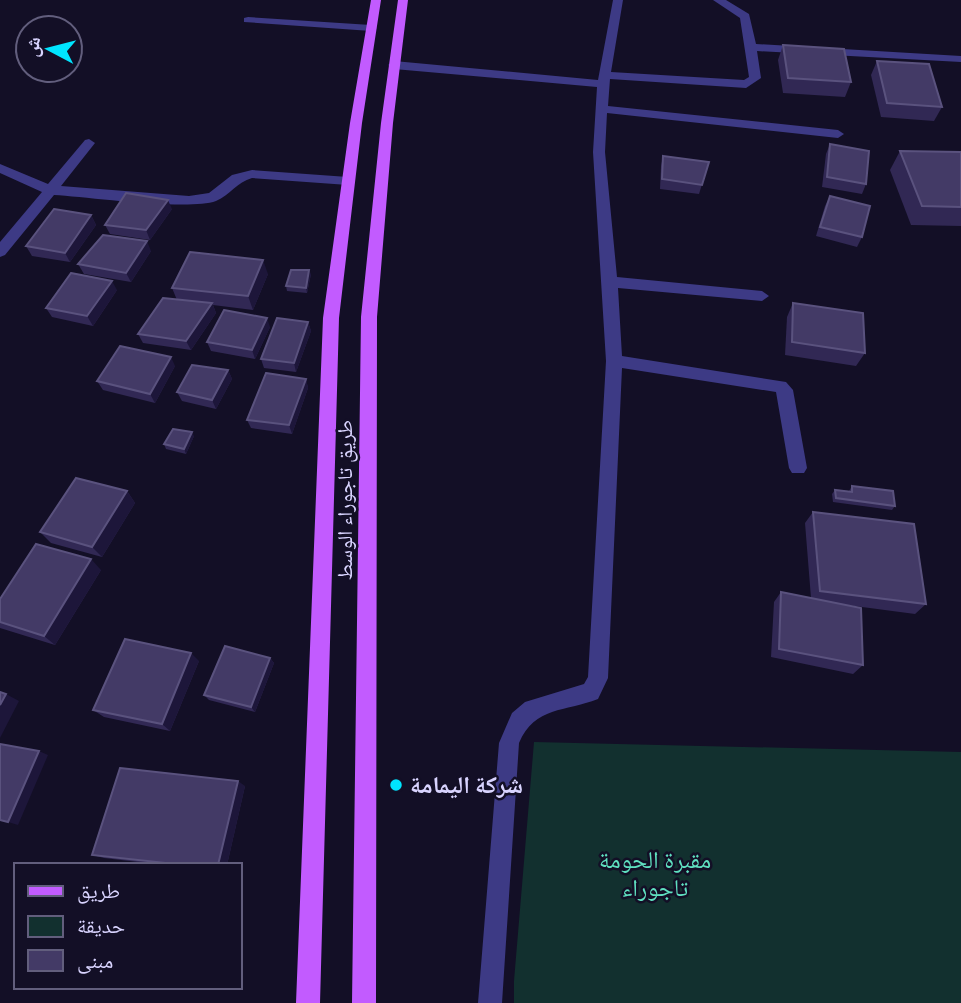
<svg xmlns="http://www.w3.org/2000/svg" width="961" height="1003" font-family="'Fira Sans Condensed','Noto Naskh Arabic',sans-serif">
<rect width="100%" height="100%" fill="#130f26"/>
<path fill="#12302f" d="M534,742L961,752V1003H514V981Z"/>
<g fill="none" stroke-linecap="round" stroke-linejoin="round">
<g fill="#3d3a85" fill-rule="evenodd">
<path d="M613,0H623L611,72L744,80L749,77L740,18L713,0H726L749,14L756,44L961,56V62L757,51L761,78L746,88L610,79L608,106L838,130L844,134L838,138L607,113L605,152L617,277L762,291L769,296L762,301L618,288L622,356L786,382L793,390L807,468L804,473H792L789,468L776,392L622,368L608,678L598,699C565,712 535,706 519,743L502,1003H478L499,743L512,713L525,702L584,684L588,677L606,361L593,152L597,87L394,69L388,65L394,61L598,80Z"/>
<path d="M248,17L371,25L377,28L371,31L244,22V18Z"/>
<path d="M89,139L95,143L61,186L189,196L209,193L232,175L252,170L348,177L355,181L348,185L252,178C237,182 230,195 216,201C188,211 89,197 54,195L5,255L0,257V242L42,192L0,173V164L48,184L85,140Z"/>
</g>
<g fill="#c25bff" fill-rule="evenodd">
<path d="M371,0H381L362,123L339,318L320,1003H296L323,318L350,123Z"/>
<path d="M398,0H408L393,123L377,317L376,1003H352L361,317L381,123Z"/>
</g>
</g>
<g fill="#312854">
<path d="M783,45L851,82L845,97L783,93L778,60Z"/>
<path d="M877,61L942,107L934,121L881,117L871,75Z"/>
<path d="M830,144L866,184L862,194L822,187L826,154Z"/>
<path d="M900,151L961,152V226L911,225L890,170Z"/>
<path d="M663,156L709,162L699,194L660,189L661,166Z"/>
<path d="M830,196L862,237L857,247L816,236L825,206Z"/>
<path d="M172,209L150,240L110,234L105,225Z"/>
<path d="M91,215L96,225L70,262L32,256L26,246Z"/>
<path d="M151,251L131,282L84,274L78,264Z"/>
<path d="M268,274L253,310L213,305L216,313L191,350L143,343L138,334L177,300L172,288Z"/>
<path d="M311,274L307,293L287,291L286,286Z"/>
<path d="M117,290L93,326L52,317L46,308Z"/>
<path d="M793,303L865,353L856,366L785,355L787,317Z"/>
<path d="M308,322L311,331L296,372L264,368L261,359Z"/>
<path d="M270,327L255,359L211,351L207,342Z"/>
<path d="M175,366L155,403L103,390L97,381Z"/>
<path d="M228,370L232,379L216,409L182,401L177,392Z"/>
<path d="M306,379L308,388L292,434L251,428L247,420Z"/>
<path d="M194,436L186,454L166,449L164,444Z"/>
<path d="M852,486L895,506L892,510L833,502L832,494L835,490L849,491Z"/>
<path d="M127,491L135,503L102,557L51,543L40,532Z"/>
<path d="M813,512L926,604L915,614L847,605L863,665L853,674L771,657L774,602L781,592L811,598L805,523Z"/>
<path d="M101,570L55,645L0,628V599Z"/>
<path d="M270,658L274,663L255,712L209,700L204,695Z"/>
<path d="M199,661L170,731L104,717L93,710Z"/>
<path d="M245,786L227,865H163L104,858L92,855Z"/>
</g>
<g fill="#1d163a">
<path d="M168,200L172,209L150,240L146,230Z"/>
<path d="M91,215L96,225L70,262L65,253Z"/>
<path d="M147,241L151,251L131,282L126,273Z"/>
<path d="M263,260L268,274L253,310L248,296Z"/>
<path d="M309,270L311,274L307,293L306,288Z"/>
<path d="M112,281L117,290L93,326L87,316Z"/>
<path d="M212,303L216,313L191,350L186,341Z"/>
<path d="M267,318L270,327L255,359L252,350Z"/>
<path d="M308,322L311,331L296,372L294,363Z"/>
<path d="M171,357L175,366L155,403L150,394Z"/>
<path d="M228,370L232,379L216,409L212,400Z"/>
<path d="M306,379L308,388L292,434L289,425Z"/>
<path d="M192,432L194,436L186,454L184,449Z"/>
<path d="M127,491L135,503L102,557L92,547Z"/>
<path d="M91,559L101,570L55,645L44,636Z"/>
<path d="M191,653L199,661L170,731L162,724Z"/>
<path d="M270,658L274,663L255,712L251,707Z"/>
<path d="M6,694L19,701L0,738V705Z"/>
<path d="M39,751L48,755L18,825L8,822Z"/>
<path d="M238,781L245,786L227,865H218Z"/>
</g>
<g fill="#433a66" stroke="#5a527e" stroke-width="2">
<path d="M783,45L844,49L851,82L788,78Z"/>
<path d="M877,61L929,64L942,107L887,103Z"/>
<path d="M830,144L869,151L866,184L827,177Z"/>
<path d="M900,151L961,152V207L922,206Z"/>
<path d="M663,156L709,162L702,185L662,179Z"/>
<path d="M126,193L168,200L146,230L105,225Z"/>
<path d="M830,196L870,206L862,237L820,227Z"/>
<path d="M54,209L91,215L65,253L26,246Z"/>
<path d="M103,235L147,241L126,273L78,264Z"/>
<path d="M190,252L263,260L248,296L172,288Z"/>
<path d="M291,270H309L306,288L286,286Z"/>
<path d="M71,273L112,281L87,316L46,308Z"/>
<path d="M163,298L212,303L186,341L138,334Z"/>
<path d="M793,303L863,313L865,353L792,342Z"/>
<path d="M224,310L267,318L252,350L207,342Z"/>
<path d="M277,318L308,322L294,363L261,359Z"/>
<path d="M120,346L171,357L150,394L97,381Z"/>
<path d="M192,365L228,370L212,400L177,392Z"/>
<path d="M266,373L306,379L289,425L247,420Z"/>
<path d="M173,429L192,432L184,449L164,444Z"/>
<path d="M76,478L127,491L92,547L40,532Z"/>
<path d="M852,486L893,491L895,506L836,498L835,490L852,492Z"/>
<path d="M813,512L914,524L926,604L820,591Z"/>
<path d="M36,544L91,559L44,636L0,622V599Z"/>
<path d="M781,592L861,608L863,665L779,649Z"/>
<path d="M125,639L191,653L162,724L93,710Z"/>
<path d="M225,646L270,658L251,707L204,695Z"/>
<path d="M0,692L6,694L0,705Z"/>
<path d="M0,744L39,751L8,822L0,820Z"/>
<path d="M120,768L238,781L218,865H184L92,855Z"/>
</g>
<circle fill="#00e5ff" stroke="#130f26" stroke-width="2.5" cx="396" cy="785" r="7"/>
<g text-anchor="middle" stroke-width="5" stroke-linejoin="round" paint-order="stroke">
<g font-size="21" fill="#d9d4ff" stroke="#130f26">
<text transform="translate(345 500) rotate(-90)" y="7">طريق تاجوراء الوسط</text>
</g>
<g font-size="24" font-weight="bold" fill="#d9d4ff" stroke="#130f26" text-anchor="start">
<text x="410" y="793">شركة اليمامة</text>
</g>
<g font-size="24" fill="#5fe0c0" stroke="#130f26">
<text x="655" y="868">مقبرة الحومة<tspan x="655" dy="28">تاجوراء</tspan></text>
</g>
</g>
<rect x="14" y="863" width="228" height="126" fill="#130f26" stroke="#625e7d" stroke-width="2"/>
<rect x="28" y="886" width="35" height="10" fill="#c25bff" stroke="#625e7d" stroke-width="2"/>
<text x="77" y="898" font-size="21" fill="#d9d4ff">طريق</text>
<rect x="28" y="916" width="35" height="21" fill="#12302f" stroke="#625e7d" stroke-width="2"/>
<text x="77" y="933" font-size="21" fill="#d9d4ff">حديقة</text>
<rect x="28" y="950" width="35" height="21" fill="#433a66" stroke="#625e7d" stroke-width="2"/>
<text x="77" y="968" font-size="21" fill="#d9d4ff">مبنى</text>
<g transform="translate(49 49) rotate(277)"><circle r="33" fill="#130f26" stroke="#625e7d" stroke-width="2"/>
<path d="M0-5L12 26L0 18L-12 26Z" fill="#00e5ff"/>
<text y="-10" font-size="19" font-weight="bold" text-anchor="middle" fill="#d9d4ff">ش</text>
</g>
</svg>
